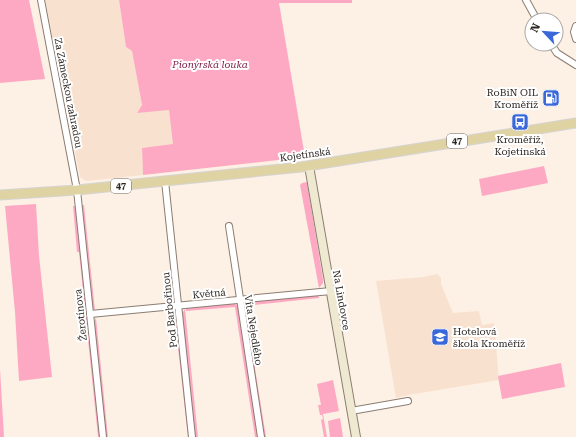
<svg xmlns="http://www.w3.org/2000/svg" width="576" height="437" font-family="'Roboto Serif',serif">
<rect width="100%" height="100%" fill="#fdf0e5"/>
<g fill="#f8e2cf">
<path d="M45,0H119L126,47L132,51L142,105L137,113L169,109L174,145L142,148L143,175L86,181L80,177Z"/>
<path d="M437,274L441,278V284L453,313L479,311L482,325L494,323L499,380L408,395L396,398L376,281L423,277Z"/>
</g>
<g fill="#fea9c3">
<path d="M0,0H29L45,79L0,83Z"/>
<path d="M119,0H352V3H279L305,157L143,175L142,148L173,144L169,110L137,113L142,105L132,51L126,47Z"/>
<path d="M544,166L548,183L482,196L479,179Z"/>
<path d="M307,182L323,279V283L319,288L300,185L302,183Z"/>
<path d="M36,204L39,256L52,377L19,381L15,312L5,206Z"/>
<path d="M81,205H84L95,310L92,307Z"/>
<path d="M73,206H76L100,437H98L79,252H77Z"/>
<path d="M318,295L319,298L245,306L266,437H262L243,305L248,302Z"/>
<path d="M234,303L238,306L259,437H255L235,307L186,311V308H188Z"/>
<path d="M185,309L198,437H194L181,315Z"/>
<path d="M174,311L176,312L191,437H188Z"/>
<path d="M96,318L108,437H105L93,324Z"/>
<path d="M561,363L565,387L502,399L498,376Z"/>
<path d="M0,369L4,437H0Z"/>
<path d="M333,380L339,411L323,414L327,437H324L321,420L323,419L322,415H320L318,405H321L317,384Z"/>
<path d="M340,418L343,437H330L328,421Z"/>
</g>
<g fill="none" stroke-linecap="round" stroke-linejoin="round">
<defs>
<g id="street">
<path d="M41,0L77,190L103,437"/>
<path d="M526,0L537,20"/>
<path d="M576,26L574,32L576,39"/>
<path d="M551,44L557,53L576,65"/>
<path d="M165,181L192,437"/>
<path d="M229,226L261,437"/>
<path d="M90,314L331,291"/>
<path d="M351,411L408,401"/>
</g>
<path id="secondary" d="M309,166L356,437"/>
<path id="primary" d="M0,195L77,190L301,167L576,123"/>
</defs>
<use href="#street" stroke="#8c7d71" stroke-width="8"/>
<use href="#secondary" stroke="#8c7d71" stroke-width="10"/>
<use href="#primary" stroke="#d5d4d3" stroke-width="11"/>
<use href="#street" stroke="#fff" stroke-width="6"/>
<use href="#secondary" stroke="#efe9d1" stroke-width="8"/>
<use href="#primary" stroke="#e0d3a3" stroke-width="9"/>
</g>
<defs>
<symbol id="fuel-square" viewBox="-11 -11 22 22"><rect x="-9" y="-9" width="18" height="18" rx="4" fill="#3a68d8" stroke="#fff"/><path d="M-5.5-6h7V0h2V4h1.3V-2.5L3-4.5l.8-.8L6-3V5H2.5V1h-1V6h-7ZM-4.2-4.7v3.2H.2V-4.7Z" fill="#fff"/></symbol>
<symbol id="bus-square" viewBox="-11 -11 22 22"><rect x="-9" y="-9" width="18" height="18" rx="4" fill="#3a68d8" stroke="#fff"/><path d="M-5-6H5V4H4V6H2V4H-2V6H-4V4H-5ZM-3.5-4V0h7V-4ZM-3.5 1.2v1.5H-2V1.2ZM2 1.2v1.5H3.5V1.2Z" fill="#fff"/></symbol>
<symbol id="school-square" viewBox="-11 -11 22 22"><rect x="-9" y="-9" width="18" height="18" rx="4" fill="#3a68d8" stroke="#fff"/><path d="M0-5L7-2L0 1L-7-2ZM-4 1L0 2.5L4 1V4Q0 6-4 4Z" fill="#fff"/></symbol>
</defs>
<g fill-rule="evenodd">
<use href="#fuel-square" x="541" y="88" width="20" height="20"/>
<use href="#bus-square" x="510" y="112" width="20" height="20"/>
<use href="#school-square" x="430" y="327" width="20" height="20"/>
</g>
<g text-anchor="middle" stroke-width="4" stroke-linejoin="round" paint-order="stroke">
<g fill="#fff" stroke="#6b6764" stroke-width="1">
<rect x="447" y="134" width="20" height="14" rx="3"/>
<rect x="111" y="179" width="20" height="14" rx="3"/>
</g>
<g font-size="9" font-weight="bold" fill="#2c2621">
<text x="457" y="144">47</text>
<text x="121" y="189">47</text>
</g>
<g font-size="10" font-style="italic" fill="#7d1845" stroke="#fff">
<text x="210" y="68">Pionýrská louka</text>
</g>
<g font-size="10" fill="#2c2621" stroke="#fff" text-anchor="end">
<text x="538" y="96">RoBiN OIL<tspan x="538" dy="12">Kroměříž</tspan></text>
<text x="520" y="143" text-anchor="middle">Kroměříž,<tspan x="520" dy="12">Kojetínská</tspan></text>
<text x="453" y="335" text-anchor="start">Hotelová<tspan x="453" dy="12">škola Kroměříž</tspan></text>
</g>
<g font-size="10" fill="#2c2621" stroke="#fff">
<text transform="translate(69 93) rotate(79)" y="4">Za Zámeckou zahradou</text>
<text transform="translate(305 154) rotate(-8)" y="4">Kojetínská</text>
<text transform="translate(209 293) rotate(-5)" y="4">Květná</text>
<text transform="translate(342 300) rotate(80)" y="4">Na Lindovce</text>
<text transform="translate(169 310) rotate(-96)" y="4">Pod Barbořinou</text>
<text transform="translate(80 315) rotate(-96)" y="4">Žerotínova</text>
<text transform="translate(254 330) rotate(81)" y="4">Víta Nejedlého</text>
</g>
</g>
<g transform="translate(544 32) rotate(296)"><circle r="19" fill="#ffffff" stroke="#aba8a6"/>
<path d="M0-3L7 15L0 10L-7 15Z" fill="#3a68d8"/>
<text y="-6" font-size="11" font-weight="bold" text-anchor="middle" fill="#2c2621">N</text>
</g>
</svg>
